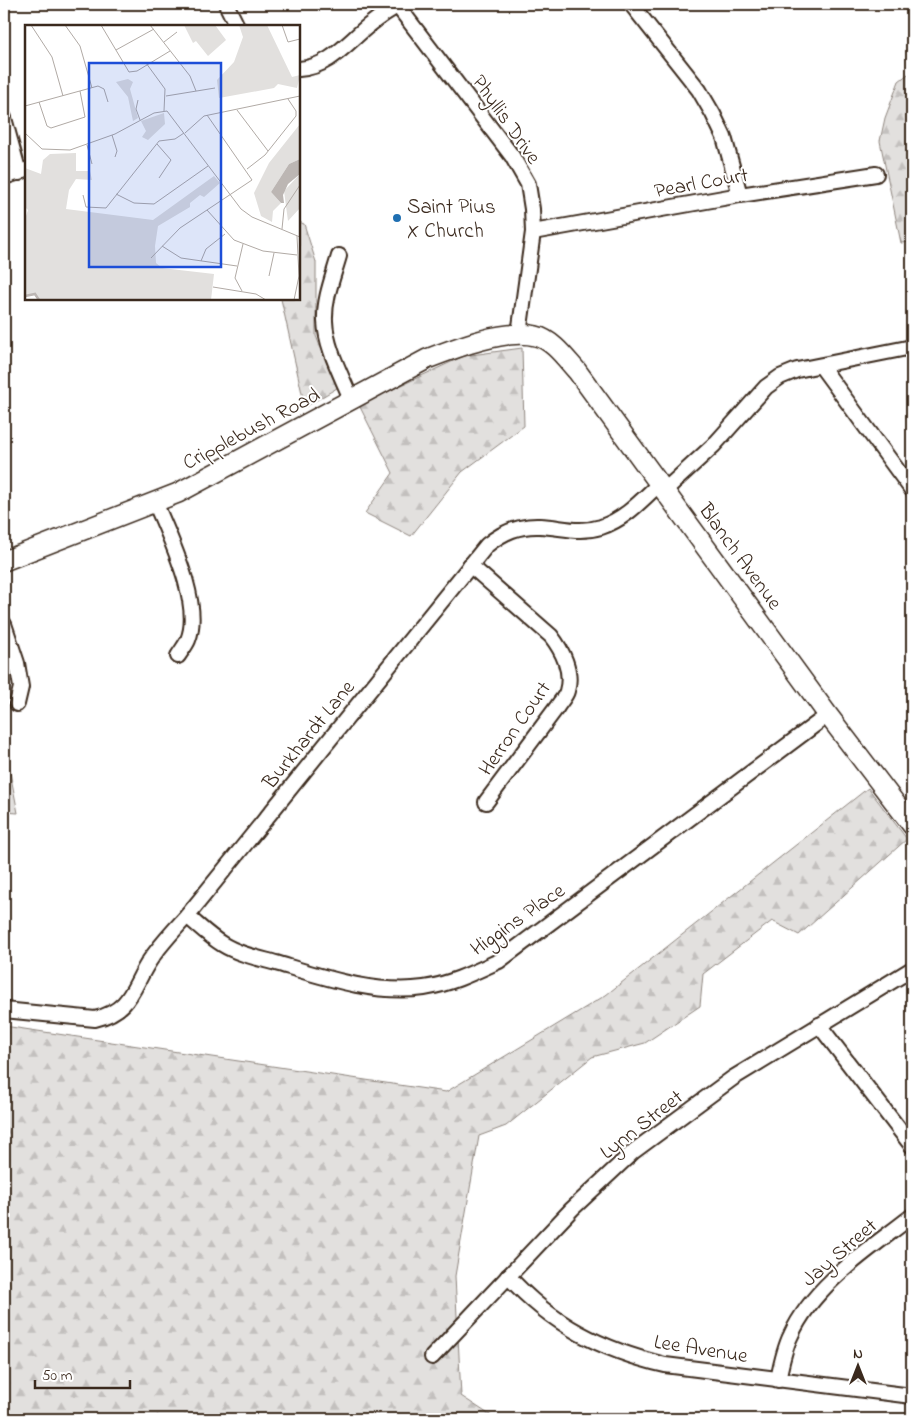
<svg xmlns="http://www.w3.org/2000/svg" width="916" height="1423" font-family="'Indie Flower',sans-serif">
<defs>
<pattern id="forest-firs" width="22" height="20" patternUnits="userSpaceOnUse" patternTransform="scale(1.25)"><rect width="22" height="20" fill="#e2e0de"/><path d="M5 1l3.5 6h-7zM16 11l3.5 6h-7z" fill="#c3c0be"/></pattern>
</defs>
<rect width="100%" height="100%" fill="#fff"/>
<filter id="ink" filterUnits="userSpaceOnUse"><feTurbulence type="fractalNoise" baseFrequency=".02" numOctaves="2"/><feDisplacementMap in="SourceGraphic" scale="10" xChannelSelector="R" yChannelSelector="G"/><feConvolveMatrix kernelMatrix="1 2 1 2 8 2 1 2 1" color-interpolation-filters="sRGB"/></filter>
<g filter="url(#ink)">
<g fill="url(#forest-firs)" stroke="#8e857e">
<path d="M912,71V242L901,243L880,141L885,118L899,81Z"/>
<path d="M299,222L304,224L316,262V336L337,388L305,407L281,299H299Z"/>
<path d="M522,348L524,426L462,472L411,536L365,513L393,473L359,405L464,356Z"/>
<path d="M4,752H6L18,813L4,812Z"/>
<path d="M868,788L907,839L799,935L772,921L703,974L700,1006L645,1043L592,1057L506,1126L479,1136L455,1276L461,1396L496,1419H4V1026L446,1092L606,995Z"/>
</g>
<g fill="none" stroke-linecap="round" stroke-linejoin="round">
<defs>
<g id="minor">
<path d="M226,4L237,26"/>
<path d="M631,4L699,90L713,114L724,137L740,195"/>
<path d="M397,5L512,156L528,184L532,209L533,232L519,334"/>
<path d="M299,69C329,67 346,44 368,26C378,18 389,10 401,4"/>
<path d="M4,118L19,173"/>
<path d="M4,177L26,170"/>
<path d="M533,232L740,195L876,174"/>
<path d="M339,256C333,277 324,299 325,321C326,348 341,374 351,399"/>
<path d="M821,366L912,490"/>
<path d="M665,490L714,445L766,387L780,377L797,370L912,347"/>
<path d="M155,502C169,536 203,604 188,640C186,645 181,651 178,656"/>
<path d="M470,565L551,636C562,650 573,671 567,691C566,696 560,702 557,707L486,802"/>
<path d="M4,624L17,663L21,687L17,704"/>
<path d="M187,916C198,925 209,936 222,944C238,954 258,958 276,963C323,977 375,995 424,988C451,984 475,972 499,961L828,715"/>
<path d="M4,1010L95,1019C132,1010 132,987 150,960C161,944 174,930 187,916L487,545C503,532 519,525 540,526C562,527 578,534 601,527C625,519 641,501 659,484"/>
<path d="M819,1025L912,1146"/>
<path d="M508,1276C552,1325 602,1350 665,1365L912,1396"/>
<path d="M432,1357L572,1209L634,1151L733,1078L912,969"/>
<path d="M778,1380C781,1365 784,1349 791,1335C814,1284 869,1250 912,1216"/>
</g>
<path id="secondary" d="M4,561L178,493L427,359C455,348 506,328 536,336C553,340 566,359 577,371L828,715L912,825"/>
</defs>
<use href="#minor" stroke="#3b2a1e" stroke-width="18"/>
<use href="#secondary" stroke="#3b2a1e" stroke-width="22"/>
<use href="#minor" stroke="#fff" stroke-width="14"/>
<use href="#secondary" stroke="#fff" stroke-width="19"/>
</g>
</g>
<circle fill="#1f6fb2" stroke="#fff" stroke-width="2" cx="397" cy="218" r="5"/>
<g text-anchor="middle" stroke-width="4" stroke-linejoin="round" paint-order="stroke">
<g font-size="21" fill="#3b2a1e" stroke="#fff">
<text transform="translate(507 119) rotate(55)" y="7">Phyllis Drive</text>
<text transform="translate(701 182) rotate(-10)" y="7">Pearl Court</text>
<text transform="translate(251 428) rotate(-28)" y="7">Cripplebush Road</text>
<text transform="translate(741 556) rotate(54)" y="7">Blanch Avenue</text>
<text transform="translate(514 728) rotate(-55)" y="7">Herron Court</text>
<text transform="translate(308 734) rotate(-51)" y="7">Burkhardt Lane</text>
<text transform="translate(517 919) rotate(-35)" y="7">Higgins Place</text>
<text transform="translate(641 1124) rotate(-38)" y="7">Lynn Street</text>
<text transform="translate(839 1252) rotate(-41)" y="7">Jay Street</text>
<text transform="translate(701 1348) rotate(9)" y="7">Lee Avenue</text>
</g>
<g font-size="21" fill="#3b2a1e" stroke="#fff" text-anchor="start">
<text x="407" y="213">Saint Pius<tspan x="407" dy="24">X Church</tspan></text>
</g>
</g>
<g transform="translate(25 25)">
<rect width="275" height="275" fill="#fff"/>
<path d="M159,0H190L201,15L183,31L171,16L168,18Z" fill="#e2e0de"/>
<path d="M214,0H242L267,52L275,50L272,63L253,59L249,63L194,73L192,55L209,37L218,12ZM103,54L108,57L105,64L113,93L108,96L103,72L91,57ZM139,88L140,99L123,115L117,112L121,106L116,96ZM275,99V134L264,139L246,167L256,178L248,186L247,197L236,191L229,168L244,138ZM51,128V146H65L67,155L51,154L44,165L41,184L128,195L189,151L195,158L179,172L175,170L165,178V182L133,201L130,221L131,238L137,243L189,249L186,275H14L10,269L0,271V194L3,185L0,182V143L16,149L18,135L25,129ZM275,149V183L263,196L259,166Z" fill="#e2e0de"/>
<path d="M275,134V149L263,159L258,170L259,178H256L246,167L264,139Z" fill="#bcb6b3"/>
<path fill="none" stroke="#bcb6b3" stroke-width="2.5" d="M0,271L10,269L14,275"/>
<path fill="none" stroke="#b1aaa5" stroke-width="1" d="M6,0L27,32L38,71M40,0L55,21L67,63M76,0L104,47L112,46L145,26M125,0L165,51L171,66M257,0L263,17L275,14M139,17L152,7M91,25L129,4M121,38L140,64L139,86M141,71L190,63M113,75L111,84L115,95M14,77L22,101L26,103L60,92L55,66M0,81L73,61L79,64L83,77M212,85L243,126M0,108L17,124L45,125L90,109L129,88L142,86L216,184L227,192L275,212M160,108L179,91L275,71M87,110L92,126L90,132M132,119L146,135L134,153M62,120L67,139M222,144L240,130L271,91V86L263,74M91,169L109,178L129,179L183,141M58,170L61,182L81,183L134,116L150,114L159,108M182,185L209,215L238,226L272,230M257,204L259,184L275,160M137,221L156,233L212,241M126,233L155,203L227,155L182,90M176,236L181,224L200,209M244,251L249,228M188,262L231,269L241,275M217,266L210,253L218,219M269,275L274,251L272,211"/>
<path fill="#1d4ed8" fill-opacity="0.15" stroke="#1d4ed8" stroke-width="2.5" d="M64,38H196V242H64Z"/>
<rect width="275" height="275" fill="none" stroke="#3b2a1e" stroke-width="2.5"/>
</g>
<rect width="916" height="1423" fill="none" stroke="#fff" stroke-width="20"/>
<rect x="10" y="10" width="896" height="1403" fill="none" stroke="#3b2a1e" stroke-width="2" filter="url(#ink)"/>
<g transform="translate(858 1366)" stroke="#ffffff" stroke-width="4" paint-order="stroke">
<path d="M0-4L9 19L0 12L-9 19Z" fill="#3b2a1e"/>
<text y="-8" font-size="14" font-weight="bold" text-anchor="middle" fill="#3b2a1e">N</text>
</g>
<path d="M35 1380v8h95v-8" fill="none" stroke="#3b2a1e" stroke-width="2.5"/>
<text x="42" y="1380" font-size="15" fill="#3b2a1e" stroke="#ffffff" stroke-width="4" paint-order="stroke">50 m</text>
</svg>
